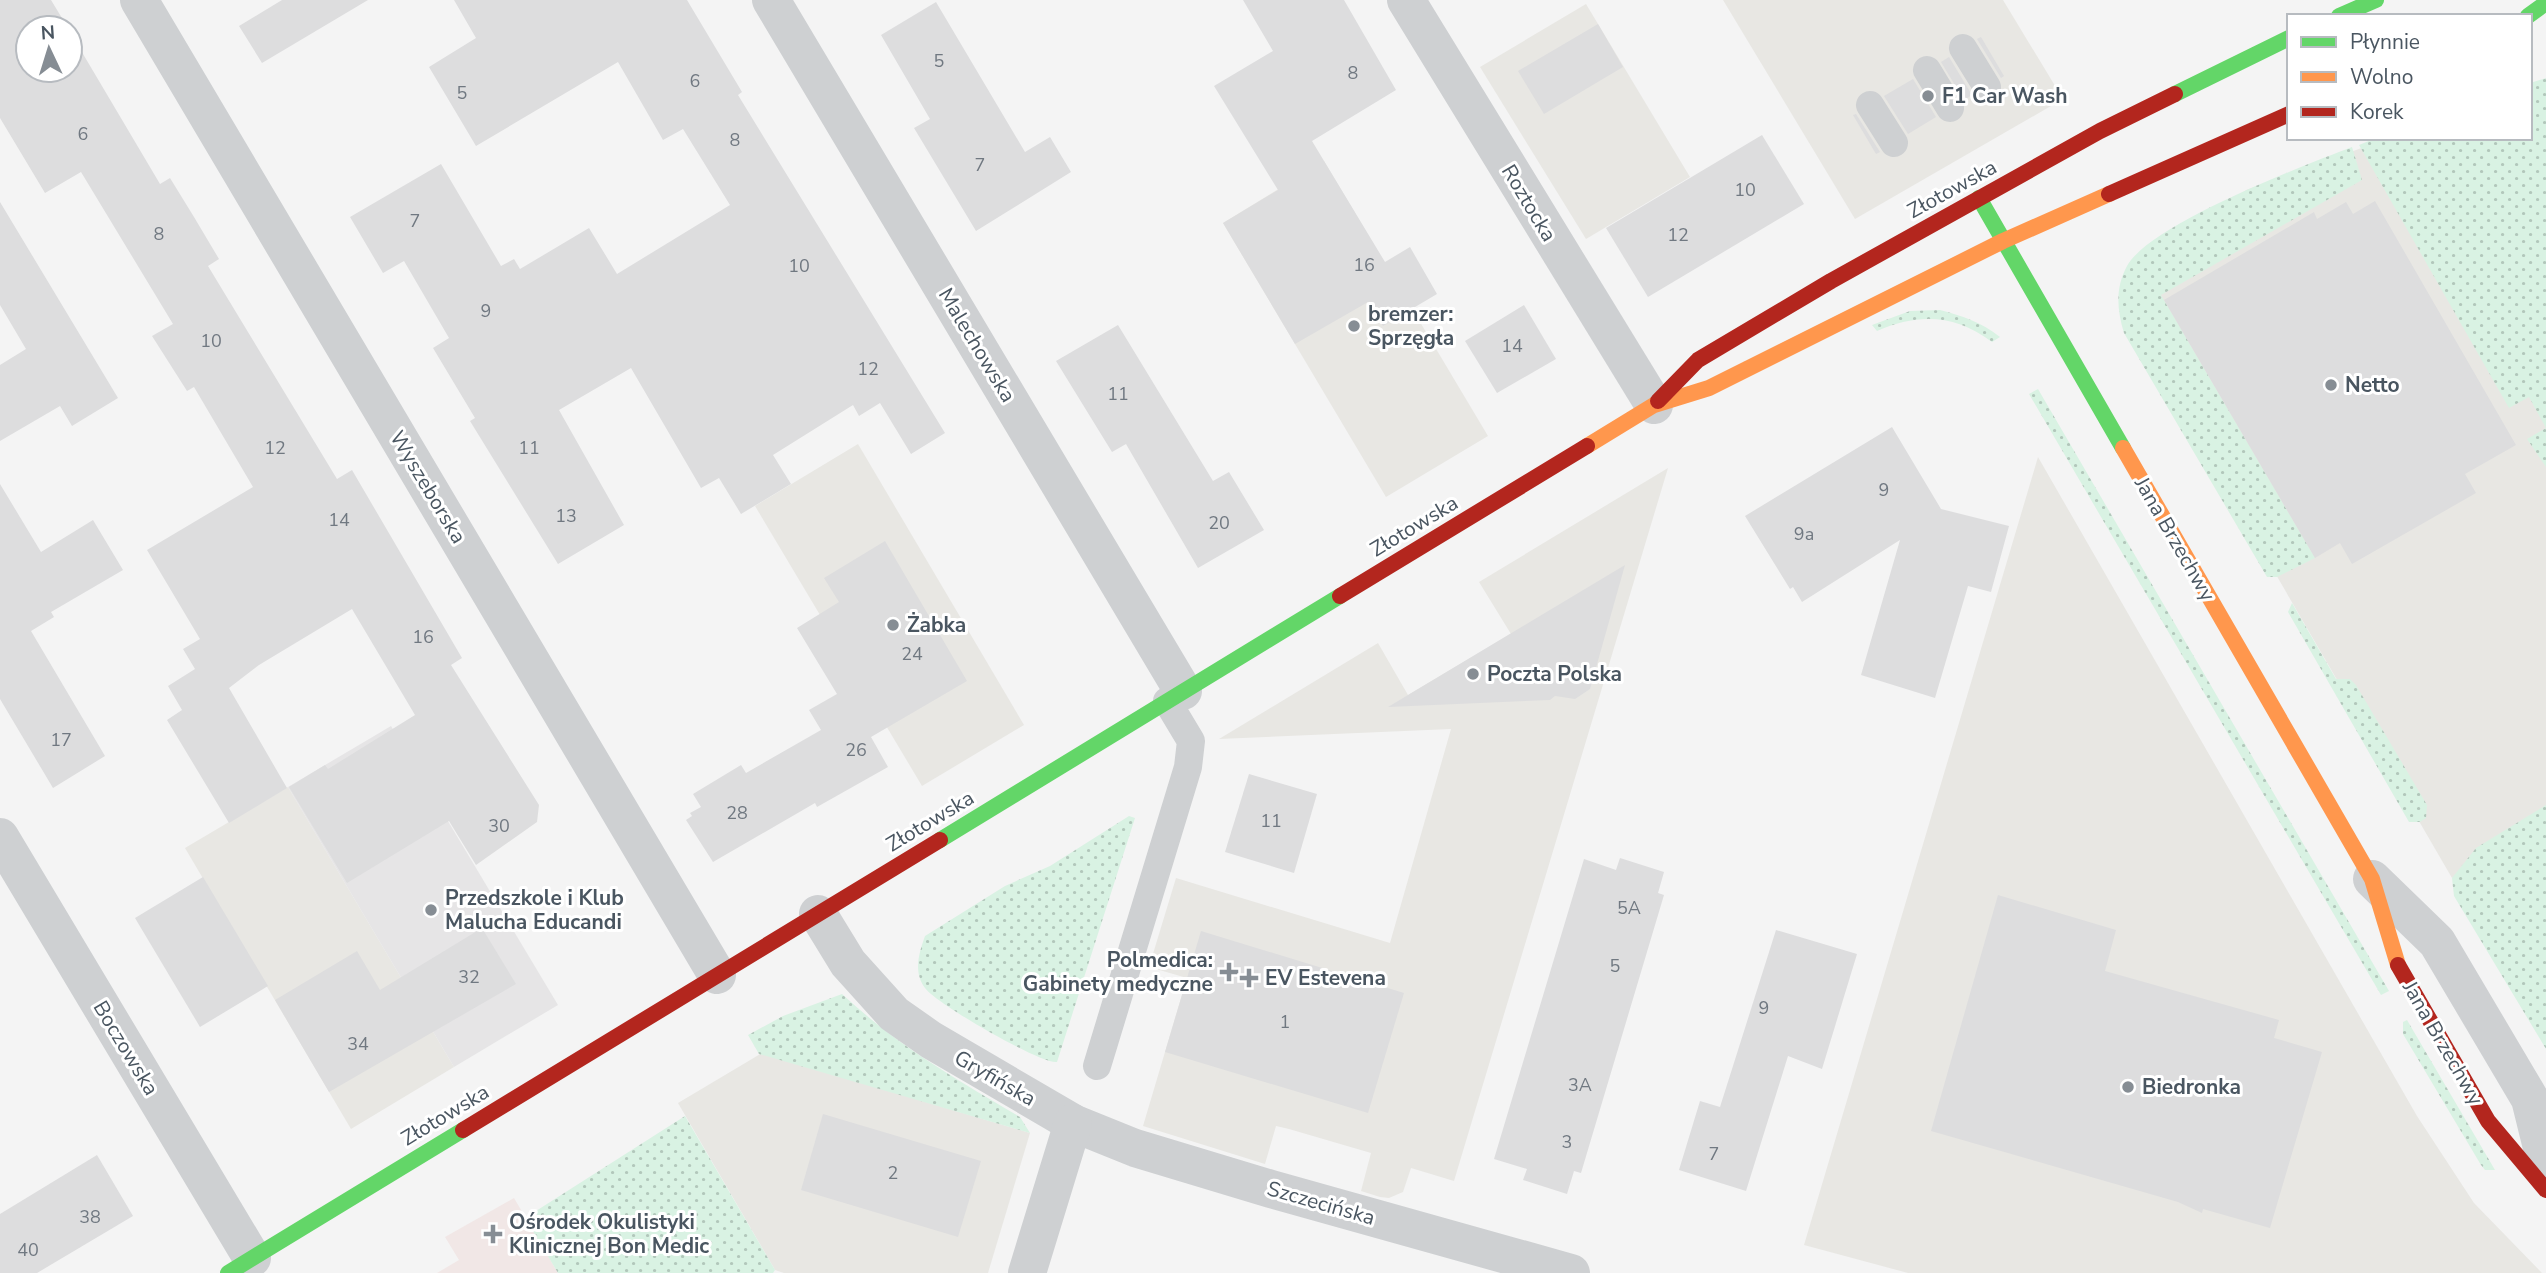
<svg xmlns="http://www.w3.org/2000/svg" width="2546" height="1273" font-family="'Nunito Sans',sans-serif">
<defs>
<pattern id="grass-dots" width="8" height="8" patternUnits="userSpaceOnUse" patternTransform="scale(1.75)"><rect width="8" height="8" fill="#d9f2e3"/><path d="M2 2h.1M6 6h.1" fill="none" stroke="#b2c7bb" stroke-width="1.8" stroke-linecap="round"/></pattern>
</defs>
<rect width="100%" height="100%" fill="#f4f4f4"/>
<g fill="#e8e7e3">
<path d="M1723,0H2003L2063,99L1855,219Z"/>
<path d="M1586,4L1690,177L1586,239L1480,67Z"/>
<path d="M2389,138L2546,319V824L2452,878L2123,311L2246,190Z"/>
<path d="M1324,161L1488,436L1386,497L1223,223Z"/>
<path d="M858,444L1024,725L922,786L755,506Z"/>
<path d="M2038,457L2417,1116L2474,1203L2542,1273H1908L1804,1245Z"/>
<path d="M1668,468L1454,1181L1411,1168L1403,1192L1389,1198L1380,1197L1361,1191L1371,1153L1289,1129L1276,1126L1265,1164L1143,1126L1187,978L1149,967L1176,878L1390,943L1451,729L1219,739L1378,643L1408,695L1511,634L1479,582Z"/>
<path d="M288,787L454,1067L351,1129L185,848Z"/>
<path d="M762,1053L1030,1133L988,1273H784L775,1270L678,1103Z"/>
</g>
<path fill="#e6e5e6" d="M391,726L558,1005L454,1067L288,787Z"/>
<path fill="#f1e7e6" d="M514,1198L558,1273H437L459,1260L445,1237Z"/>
<g fill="url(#grass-dots)">
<path d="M2546,78V467L2527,439L2546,428L2529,397L2509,408L2359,145L2376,138H2530V83Z"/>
<path d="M2352,147L2362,180L2161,295L2315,558L2277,577H2267L2124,333C2117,310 2115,288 2127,266C2150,224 2305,165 2352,147Z"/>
<path d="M1940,310C1963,316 1981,322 2000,337L1992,342C1955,314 1918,313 1877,331L1872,325L1910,311Z"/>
<path d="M2038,389L2389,991L2381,995L2029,394Z"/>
<path d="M2292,603L2336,679H2350L2356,685L2427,805L2426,818L2420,822H2409L2288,612Z"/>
<path d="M2546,805V1049L2454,896L2452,878L2476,848Z"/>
<path d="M1129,816L1135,818L1057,1062C1042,1065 935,1003 925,988C913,972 919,953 925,936L1005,886L1050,866Z"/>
<path d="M842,994C898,1046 954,1078 1020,1117L1030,1133L759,1054L748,1035L783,1016Z"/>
<path d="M2407,1020L2495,1170H2485L2481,1165L2403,1034V1022Z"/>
<path d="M685,1116L775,1270L773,1273H558L525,1218Z"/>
</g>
<g fill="#ddddde">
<path d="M0,0H51L68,28H28V70H70V32L160,184L170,178L194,217L219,259L208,266L337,479L352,470L462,658L451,665L539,805L537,822L476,865L449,821L347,883L289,787L325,765L328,769L415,715L352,609L259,665L229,688L287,788L229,823L167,720L182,710L168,686L195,669L183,649L200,639L147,550L253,487L194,387L187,391L152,336L173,324L81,172L45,193L0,118Z"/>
<path d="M282,0H368L262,63L239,26Z"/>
<path d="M454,0H687L742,92L738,95L945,433L911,454L880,403L859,416L853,405L773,455L791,484L741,514L719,478L701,488L631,368L559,410L624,525L558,564L470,421L475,418L433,348L449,338L404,261L383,273L350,217L441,164L501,266L514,259L520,269L589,228L617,274L730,205L683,129L663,140L618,62L476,146L429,67L476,38Z"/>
<path d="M1243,0H1344L1396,90L1312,141L1385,262L1410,247L1437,294L1383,326L1368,302L1295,344L1223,223L1278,190L1214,86L1273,51Z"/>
<path d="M936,2L1025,152L1050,137L1071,172L976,231L914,128L930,119L881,35Z"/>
<path d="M1598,24L1623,67L1544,114L1518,71Z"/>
<path d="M1981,37L2004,76L2001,78L1977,39Z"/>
<path d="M1949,57L1972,95L1964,100L1941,62Z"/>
<path d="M1913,79L1936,117L1908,134L1884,96Z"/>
<path d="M1856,114L1880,152L1876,154L1853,115Z"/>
<path d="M1762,135L1804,204L1648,297L1606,228Z"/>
<path d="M2375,201L2516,445L2465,474L2476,493L2352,564L2340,543L2315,558L2164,300L2314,212L2317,219L2346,202L2353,214Z"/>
<path d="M0,202L118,398L72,426L60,406L0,441V365L26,349L0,305Z"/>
<path d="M1524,305L1556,359L1497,393L1465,341Z"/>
<path d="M1118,325L1213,481L1229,472L1264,530L1198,568L1126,444L1112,452L1056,361Z"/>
<path d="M1892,427L1941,509L2009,526L1991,592L1968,586L1935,698L1861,675L1900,540L1802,602L1793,587L1790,589L1745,516Z"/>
<path d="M0,484L41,552L93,520L123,570L51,612L54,617L31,631L105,756L53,788L0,699Z"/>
<path d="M885,541L967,681L871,737L888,767L817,807L815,803L713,862L686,820L692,816L690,813L701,807L693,794L741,765L746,773L821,730L809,710L837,694L797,628L839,602L824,578Z"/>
<path d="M1625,565L1590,689L1575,699L1555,696L1550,700L1388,707Z"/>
<path d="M1249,774L1317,794L1294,873L1225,852Z"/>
<path d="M1620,858L1664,872L1658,893L1664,895L1581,1173L1574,1171L1567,1194L1523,1180L1527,1169L1494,1159L1584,859L1616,870Z"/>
<path d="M203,877L268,986L200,1027L135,918Z"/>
<path d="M1998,895L2116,930L2105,971L2279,1020L2274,1038L2322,1052L2270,1228L2203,1209L2202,1213L2178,1202L1931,1131Z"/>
<path d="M482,928L516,984L329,1092L275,1000L357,951L380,990Z"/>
<path d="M1776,930L1857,954L1822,1069L1788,1056L1746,1191L1679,1170L1700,1101L1720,1107Z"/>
<path d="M1201,931L1404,993L1368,1113L1165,1052Z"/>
<path d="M823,1114L981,1161L958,1237L801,1190Z"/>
<path d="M97,1155L133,1216L37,1273H0V1214Z"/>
</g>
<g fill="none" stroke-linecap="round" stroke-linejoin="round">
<g stroke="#ced0d2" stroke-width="28">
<path d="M1963,48L1987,87"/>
<path d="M1927,70L1950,108"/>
<path d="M1870,105L1894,143"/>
<path d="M1097,1066L1188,767L1191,741L1167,701"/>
</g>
<g stroke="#ced0d2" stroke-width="38">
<path d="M139,0L717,975"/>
<path d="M771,0L1183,691"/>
<path d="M1406,0L1654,405"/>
<path d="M0,837L252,1258"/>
<path d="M2372,879L2437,942L2530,1099L2546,1164"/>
<path d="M818,914L848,963L894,1014L931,1040L1073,1123L1135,1148L1271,1189L1571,1273"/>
<path d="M1027,1273L1073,1123"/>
</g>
<g stroke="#63d668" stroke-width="16">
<path d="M2339,16L2376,0"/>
<path d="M2528,16L2546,3"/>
<path d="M2175,94L2289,38"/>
<path d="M1979,198L2123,448"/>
<path d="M940,840L1340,596"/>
<path d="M228,1273L463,1130"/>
</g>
<g stroke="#ff974d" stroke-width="16">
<path d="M1587,446L1654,405L1709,388L2003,241L2109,194"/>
<path d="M2123,448L2372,879L2398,965"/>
</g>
<g stroke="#b3261e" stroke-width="16">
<path d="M2109,194L2289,114"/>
<path d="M1658,401L1698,360L1831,281L2100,131L2175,94"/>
<path d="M1340,596L1587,446"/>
<path d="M2398,965L2488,1121L2546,1190"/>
<path d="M463,1130L940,840"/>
</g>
</g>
<g fill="#868d94" stroke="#fff" stroke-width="2.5">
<circle cx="1928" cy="96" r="7"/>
<circle cx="1354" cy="326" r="7"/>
<circle cx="2331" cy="385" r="7"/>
<circle cx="893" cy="625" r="7"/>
<circle cx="1473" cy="674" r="7"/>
<circle cx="431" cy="910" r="7"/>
<path d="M1225.5 961.5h7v7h7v7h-7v7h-7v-7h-7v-7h7z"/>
<path d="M1245.5 967.5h7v7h7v7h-7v7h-7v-7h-7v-7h7z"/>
<circle cx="2128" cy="1087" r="7"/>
<path d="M489.5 1223.5h7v7h7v7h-7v7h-7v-7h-7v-7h7z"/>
</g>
<g text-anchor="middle" stroke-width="6" stroke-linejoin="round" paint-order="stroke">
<g font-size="18" fill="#707881">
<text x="939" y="67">5</text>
<text x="1353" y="79">8</text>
<text x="695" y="87">6</text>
<text x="462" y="99">5</text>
<text x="83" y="140">6</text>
<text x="735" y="146">8</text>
<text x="980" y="171">7</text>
<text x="1745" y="196">10</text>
<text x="415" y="227">7</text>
<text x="159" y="240">8</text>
<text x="1678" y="241">12</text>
<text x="1364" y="271">16</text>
<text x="799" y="272">10</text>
<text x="486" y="317">9</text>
<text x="211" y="347">10</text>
<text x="1512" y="352">14</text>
<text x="868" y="375">12</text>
<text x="1118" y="400">11</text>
<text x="275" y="454">12</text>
<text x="529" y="454">11</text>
<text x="1884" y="496">9</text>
<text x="566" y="522">13</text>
<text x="339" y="526">14</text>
<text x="1219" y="529">20</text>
<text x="1804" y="540">9a</text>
<text x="423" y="643">16</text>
<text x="912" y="660">24</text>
<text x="61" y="746">17</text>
<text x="856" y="756">26</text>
<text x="737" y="819">28</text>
<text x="1271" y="827">11</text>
<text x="499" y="832">30</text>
<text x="1629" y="914">5A</text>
<text x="1615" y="972">5</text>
<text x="469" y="983">32</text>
<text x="1764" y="1014">9</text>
<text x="1285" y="1028">1</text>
<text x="358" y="1050">34</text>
<text x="1580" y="1091">3A</text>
<text x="1567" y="1148">3</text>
<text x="1714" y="1160">7</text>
<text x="893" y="1179">2</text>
<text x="90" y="1223">38</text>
<text x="28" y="1256">40</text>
</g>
<g font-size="21" font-weight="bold" fill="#4a5661" stroke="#fff" text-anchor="start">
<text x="1942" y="103">F1 Car Wash</text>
<text x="1368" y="321">bremzer:<tspan x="1368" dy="24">Sprzęgła</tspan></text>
<text x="2345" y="392">Netto</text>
<text x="907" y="632">Żabka</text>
<text x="1487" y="681">Poczta Polska</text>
<text x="445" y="905">Przedszkole i Klub<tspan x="445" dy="24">Malucha Educandi</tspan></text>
<text x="1213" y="967" text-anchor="end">Polmedica:<tspan x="1213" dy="24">Gabinety medyczne</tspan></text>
<text x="1265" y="985">EV Estevena</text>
<text x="2142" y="1094">Biedronka</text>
<text x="509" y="1229">Ośrodek Okulistyki<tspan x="509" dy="24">Klinicznej Bon Medic</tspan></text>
</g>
<g font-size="21" fill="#4a5661" stroke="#fff">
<text transform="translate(1952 189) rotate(-29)" y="7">Złotowska</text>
<text transform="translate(1529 203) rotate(59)" y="7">Roztocka</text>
<text transform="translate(977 345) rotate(59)" y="7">Malechowska</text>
<text transform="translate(428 487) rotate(59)" y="7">Wyszeborska</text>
<text transform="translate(1414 526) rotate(-31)" y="7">Złotowska</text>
<text transform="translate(2175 539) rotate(60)" y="7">Jana Brzechwy</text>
<text transform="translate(930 821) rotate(-31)" y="7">Złotowska</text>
<text transform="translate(2443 1043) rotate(60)" y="7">Jana Brzechwy</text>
<text transform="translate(126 1048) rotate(59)" y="7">Boczowska</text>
<text transform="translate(995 1078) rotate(30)" y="7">Gryfińska</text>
<text transform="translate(445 1115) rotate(-31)" y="7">Złotowska</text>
<text transform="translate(1321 1203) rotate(16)" y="7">Szczecińska</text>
</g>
</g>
<rect x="2287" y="14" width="245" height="126" fill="#ffffff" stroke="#b7bbc0" stroke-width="2"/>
<rect x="2301" y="37" width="35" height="10" fill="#63d668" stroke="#b7bbc0" stroke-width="2"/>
<text x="2350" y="49" font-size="21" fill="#4a5661">Płynnie</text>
<rect x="2301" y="72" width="35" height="10" fill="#ff974d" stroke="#b7bbc0" stroke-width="2"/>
<text x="2350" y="84" font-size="21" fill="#4a5661">Wolno</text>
<rect x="2301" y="107" width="35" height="10" fill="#b3261e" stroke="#b7bbc0" stroke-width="2"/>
<text x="2350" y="119" font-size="21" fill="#4a5661">Korek</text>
<g transform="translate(49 49) rotate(356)"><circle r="33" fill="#ffffff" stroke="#b7bbc0" stroke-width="2"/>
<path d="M0-5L12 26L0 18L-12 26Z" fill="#868d94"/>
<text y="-10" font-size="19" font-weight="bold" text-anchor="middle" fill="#4a5661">N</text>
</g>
</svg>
